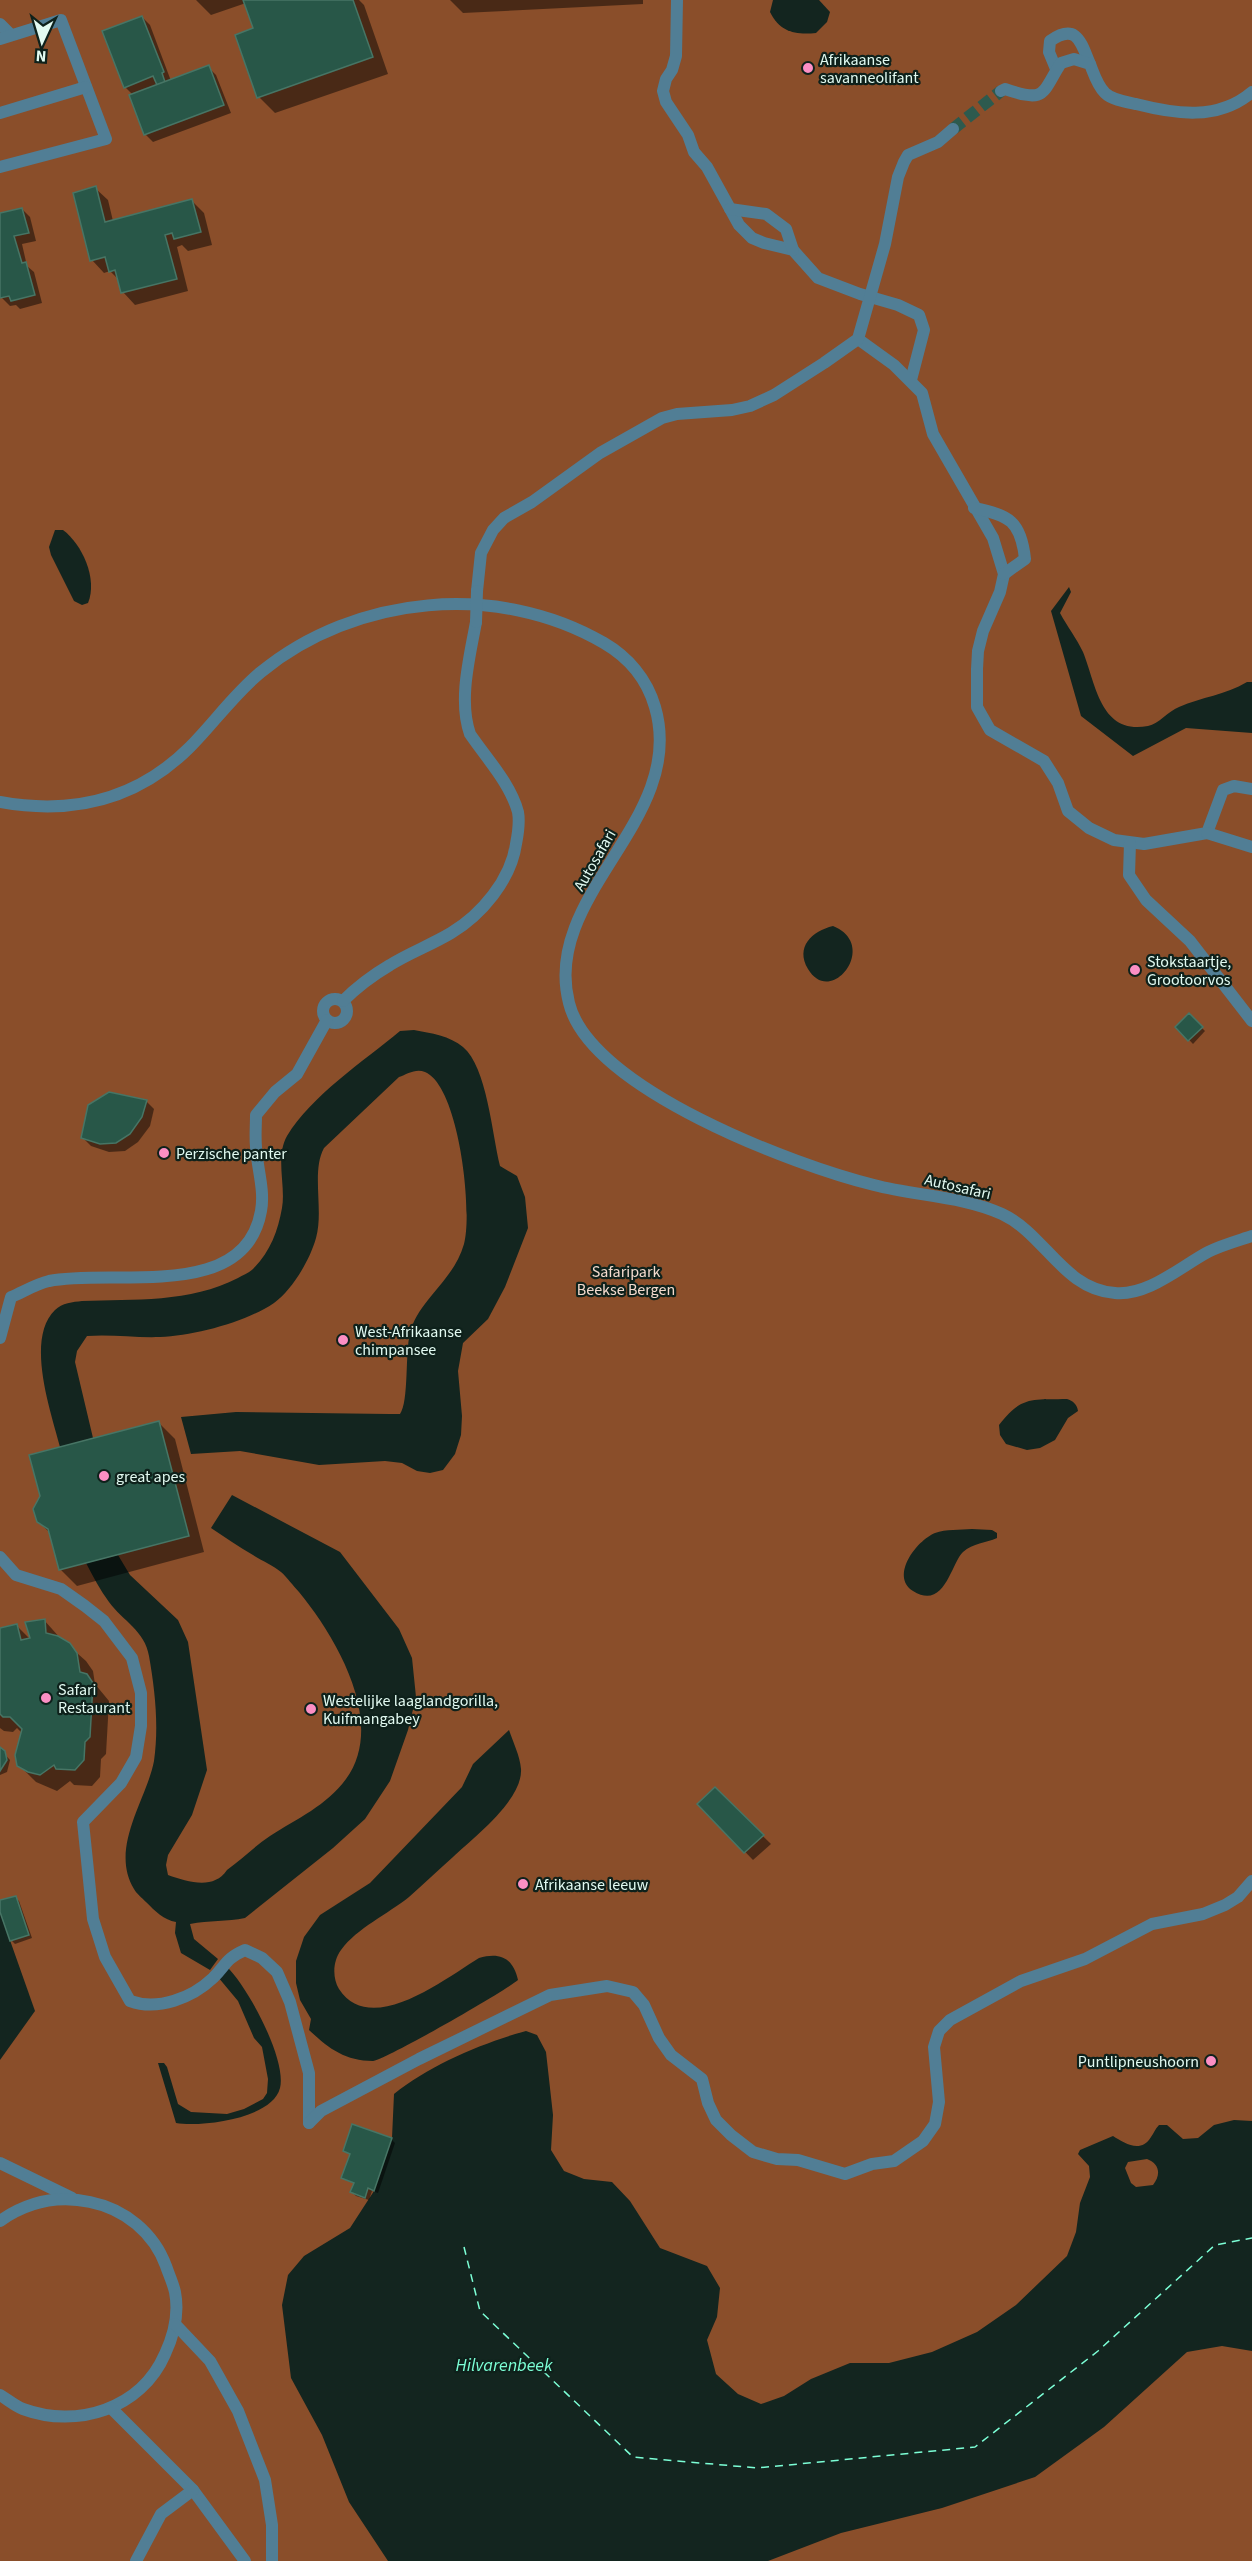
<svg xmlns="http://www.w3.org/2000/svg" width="1252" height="2561" font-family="'Source Sans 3',sans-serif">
<rect width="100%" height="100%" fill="#0d3e31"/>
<rect fill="#8a4e2a" x="0" y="0" width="1252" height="2561"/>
<g fill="#13251f" fill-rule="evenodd">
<path d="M773,0H819L830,12L827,22L816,33C795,35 780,32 770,12Z"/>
<path d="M55,530H63C82,544 98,579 88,603L82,605L74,601L51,555L49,547Z"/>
<path d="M1069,587L1071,592L1060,613C1067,626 1077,639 1083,652C1096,684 1100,735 1148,726C1159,724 1168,711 1179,707C1202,697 1225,695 1247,682H1252V733L1186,728L1133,756L1081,716L1051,611Z"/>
<path d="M833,926C880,945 831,1008 808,969C795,947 812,931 833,926Z"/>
<path d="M414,1030C431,1033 450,1036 463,1047C487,1067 492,1134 500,1166L517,1176L525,1197L528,1228L505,1287L488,1319L463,1343L458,1371L462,1416L461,1435L455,1454L443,1470L430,1473L417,1471L402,1463L385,1461L319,1465L240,1451L191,1454L181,1417L236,1412L389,1414H400C409,1402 405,1352 410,1333C418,1300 453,1282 464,1244C473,1211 459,1086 425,1072C416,1068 407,1074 399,1077L324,1148C311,1172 324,1210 316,1238C310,1260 292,1290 274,1303C246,1322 194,1336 160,1337C136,1338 111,1334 87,1336L77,1351L75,1362L93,1438L60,1447C51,1412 25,1339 55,1310C62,1303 73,1302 82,1301C134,1299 190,1303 238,1278C243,1275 249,1273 253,1269C270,1252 278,1231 282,1208C286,1186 275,1157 287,1136C311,1096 364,1061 400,1031Z"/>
<path d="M1067,1399C1073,1401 1077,1404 1078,1411L1068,1418L1055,1440L1040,1448L1027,1450L1006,1444L1000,1435L999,1425C1022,1395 1033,1400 1067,1399Z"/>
<path d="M232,1495L340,1552L399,1629L412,1658L416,1697L408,1730L390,1781L365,1819L333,1848L245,1918C227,1922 209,1920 190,1924L194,1939L218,1959L210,1970L181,1953L175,1933L176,1922C164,1920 155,1911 146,1902C142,1898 136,1893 134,1889C109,1848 147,1799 154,1761C159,1726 155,1690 149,1656C145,1631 123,1621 109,1602C100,1590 93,1576 86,1563L118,1555L130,1575L178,1620L188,1642L207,1770L192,1815L168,1855L166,1865L168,1875C188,1882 214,1890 227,1870C242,1859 255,1846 270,1836C298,1818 326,1806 346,1779C387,1723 336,1637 299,1592C293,1586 287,1577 281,1572C273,1565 262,1561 253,1555C239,1547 225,1537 211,1528Z"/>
<path d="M972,1529L992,1530L997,1533V1538C986,1543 973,1543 963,1552C951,1563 945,1611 913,1591C890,1576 916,1541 935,1533C946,1529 960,1530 972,1529Z"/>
<path d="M509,1730C513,1742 520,1756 521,1769C523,1800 473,1838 453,1857C438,1870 424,1884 409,1897C388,1914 357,1928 341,1950C333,1961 332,1977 339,1989C371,2038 446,1978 479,1958C499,1952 513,1957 518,1980C505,1991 385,2060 373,2061C345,2061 328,2048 309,2030L311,2019L300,2000L296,1983V1961L304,1937L320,1915L370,1883L462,1787L473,1764Z"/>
<path d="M0,1912L35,2011L0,2060Z"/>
<path d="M227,1967C248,1987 287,2060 280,2088C272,2119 202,2127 176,2123L158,2063H164L167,2067L178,2104L191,2112L227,2114L244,2109L263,2099L267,2093L268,2079L262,2047L254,2038L238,2001L218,1977Z"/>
<path d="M526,2031L537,2035L546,2052L553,2115L551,2150L564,2171L584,2179L612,2182L630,2201L660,2248L707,2266L720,2288L717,2317L707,2340L716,2374L738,2394L761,2404L784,2396L811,2379L850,2363H889L932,2352L977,2332L1016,2305L1067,2256L1076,2232L1080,2203L1090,2177L1089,2166L1078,2154L1080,2150L1113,2136C1124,2143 1141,2154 1151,2137C1154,2133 1155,2129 1159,2125H1167L1183,2139L1198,2138L1214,2125L1234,2120L1252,2121V2351L1222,2346L1187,2352L1104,2427L1035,2477L942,2508L841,2533L768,2561H388L349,2502L322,2435L291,2378L282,2305L288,2275L304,2256L350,2228L374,2191L392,2138L394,2094C430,2065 482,2043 526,2031ZM1147,2159C1160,2164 1161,2175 1153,2185L1136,2187L1131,2183L1125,2168L1128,2162Z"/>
</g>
<g fill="#0007">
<path d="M196,0H359L364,5L388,74L275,113L259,97L255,29L246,3L211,15Z"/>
<path d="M450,0H643V4L463,13Z"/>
<path d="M142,17L150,25L171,81L208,67L216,75L231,113L153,142L145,134L133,95L125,87Z"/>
<path d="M95,188L108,200L113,221L192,201L204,213L212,245L188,251L182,245L177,247L188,291L135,305L123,292L120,281L110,271L104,273L92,260Z"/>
<path d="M22,209L30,217L36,241L22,244L27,266L34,272L42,303L20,309L16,305L10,306L2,298L0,292V215Z"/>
<path d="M1189,1015L1205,1031L1193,1044L1177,1027Z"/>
<path d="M146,1101L154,1109L150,1126L138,1142L125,1151L109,1152L91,1146L83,1138Z"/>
<path d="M158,1422L175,1439L204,1552L77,1586L60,1569L51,1534L38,1521Z"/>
<path d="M44,1620L61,1639L86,1661L93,1671L95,1684L109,1701L106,1754L101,1759L100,1777L92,1786L74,1785L70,1781L57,1791L36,1782L19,1765L22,1733L17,1728L13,1732L4,1731L0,1728V1630L17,1626L32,1641Z"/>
<path d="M0,1749L10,1760L7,1772L0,1775Z"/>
<path d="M715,1789L771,1844L753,1860L699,1804Z"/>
<path d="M15,1898L19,1901L32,1938L15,1944L11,1940L0,1902Z"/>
<path d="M353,2126L392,2140L395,2143L378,2193L372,2191L369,2200L356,2196L352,2192L355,2184L343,2178L351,2155L344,2150Z"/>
</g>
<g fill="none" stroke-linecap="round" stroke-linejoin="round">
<path stroke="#7cffd6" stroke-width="1.5" stroke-dasharray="8 6" stroke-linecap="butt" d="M464,2247L480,2311L633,2457L757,2468L975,2447L1098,2351L1215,2245L1252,2238"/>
</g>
<g fill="#285748" stroke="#477565" stroke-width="1.5">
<path d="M243,0H353L373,57L257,98L235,35L253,28Z"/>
<path d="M142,16L164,72L162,73L165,82L157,85L153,76L124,88L102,31Z"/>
<path d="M209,65L224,105L144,135L129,95Z"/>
<path d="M96,186L105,222L192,199L201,232L174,239L172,233L165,235L177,279L121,293L115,270L109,272L105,257L90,261L73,193Z"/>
<path d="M22,208L29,233L14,236L22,263L26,262L35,295L11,301L9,296L0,298V213Z"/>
<path d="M1189,1013L1203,1027L1188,1041L1175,1027Z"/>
<path d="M109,1092L147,1100L142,1117L130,1134L116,1143L100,1144L81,1138L88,1105Z"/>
<path d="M159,1421L189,1536L59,1570L48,1529L37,1522L33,1509L40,1496L29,1455Z"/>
<path d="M45,1619L46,1633L58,1636L70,1643L77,1653L80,1672L87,1674L93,1683L90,1737L85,1742L84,1760L75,1770L56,1769L54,1765L40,1775L28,1772L17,1766L15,1755L22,1729L10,1717H3L0,1714V1628L17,1624L21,1640L30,1638L25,1622Z"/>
<path d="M0,1747L5,1751L7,1760L0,1771Z"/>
<path d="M715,1787L764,1835L744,1853L697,1804Z"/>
<path d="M16,1896L29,1935L10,1941L0,1912V1900Z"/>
<path d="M352,2124L392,2138L374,2191L368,2188L365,2198L350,2192L354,2183L341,2178L350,2154L343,2151Z"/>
</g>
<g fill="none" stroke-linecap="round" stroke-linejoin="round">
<path stroke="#2d5a4e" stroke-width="12" stroke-dasharray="12 6" stroke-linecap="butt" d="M953,129L1001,91"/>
<g stroke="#517e95" stroke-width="12">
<path d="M0,24L11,35"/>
<path d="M0,39L61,20L106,139L0,167"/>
<path d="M0,113L86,87"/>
<path d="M0,802C72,815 137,800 190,747C214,723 234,694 261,672C355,595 498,581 604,643C628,657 647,679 655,707C688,820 541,894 569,1003C590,1089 796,1166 874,1185C916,1196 962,1196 1002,1214C1045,1234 1063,1289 1115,1293C1148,1296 1180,1267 1208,1252C1222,1245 1237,1241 1252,1236"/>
<path d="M0,2163L72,2198"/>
<path d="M0,2221C27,2202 57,2195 90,2202C125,2209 154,2233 166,2266C169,2275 173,2283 175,2292C179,2313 174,2335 165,2354C141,2409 77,2429 23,2409C15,2406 7,2399 0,2395"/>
<path d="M175,2324L210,2361L238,2411L265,2480L272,2525V2561"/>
<path d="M111,2408L193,2490L245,2561"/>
<path d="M136,2561L161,2514L193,2490"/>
</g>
<g stroke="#517e95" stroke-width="12">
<path d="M677,0L676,56L672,70L666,79L663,91L666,102L688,135L694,152L707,167L739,225L752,238L764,243L793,250L818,278L860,294L898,305L919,315L924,330L911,380"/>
<path d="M1056,69L1049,52L1050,41C1077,22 1081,43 1090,64"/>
<path d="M1001,91L1005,89C1047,103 1041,94 1061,63L1074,59L1090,64C1094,74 1097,85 1105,93C1112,100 1126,102 1136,104C1175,114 1218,121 1252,92"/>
<path d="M730,209L766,214L786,229L793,250"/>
<path d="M858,339L894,365L922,393L933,434L993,538L1004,574L1000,592L983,631L978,651L977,669V707L990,730L1044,761L1058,783L1068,811L1089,828L1114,840L1144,844L1207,833L1223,790L1234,786L1252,789"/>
<path d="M974,508C1009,515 1021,521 1025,559L1004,574"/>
<path d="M477,591L481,553L493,530L504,518L532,502L600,453L662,418L677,414L732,410L750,406L774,395L824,363L858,339L885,244L898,177L904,162L908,155L938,142L953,129"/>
<path d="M1207,833L1252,847"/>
<path d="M1130,843L1129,875L1146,900L1190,941L1252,1021"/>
<circle cx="335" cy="1011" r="12"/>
<path d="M343,1001C357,987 373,975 390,965C409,953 431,945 451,933C481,915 511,880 516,844C518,834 520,823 518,812C510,783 487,759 470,734C458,700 470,656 476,622"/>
<path d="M0,1338L11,1297C23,1292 36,1284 49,1281C113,1268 245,1303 261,1211C265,1190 257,1168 256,1147C255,1136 256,1126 256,1115L275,1092L297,1074L327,1020"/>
<path d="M0,1557L16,1575L61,1589L85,1606L104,1621L132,1658L141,1693V1726L136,1757L121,1783L83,1822L93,1919L105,1957L130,2001C158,2011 192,1998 213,1978C227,1964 225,1959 245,1950L262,1958L277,1972L290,2002L309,2073V2123"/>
<path d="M309,2123L321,2111L419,2059L550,1995L607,1986L633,1992L644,2005L659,2038L671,2055L702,2079L708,2103L716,2120L731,2135L753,2152L777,2159L798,2160L845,2174L872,2164L894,2161L923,2141L935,2124L939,2102L934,2047L939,2031L950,2020L1021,1981L1085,1959L1152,1924L1203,1914L1225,1905L1238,1897L1252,1881"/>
</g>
<path stroke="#517e95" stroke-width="12" d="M476,622L477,591"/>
</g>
<g fill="#fb8fc4" stroke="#0e211b" stroke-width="2">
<circle cx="808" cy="68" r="6"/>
<circle cx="1135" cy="970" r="6"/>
<circle cx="164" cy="1153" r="6"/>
<circle cx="343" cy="1340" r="6"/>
<circle cx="104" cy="1476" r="6"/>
<circle cx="46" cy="1698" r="6"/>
<circle cx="311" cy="1709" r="6"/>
<circle cx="523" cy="1884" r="6"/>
<circle cx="1211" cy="2061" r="6"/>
</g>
<g text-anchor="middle" stroke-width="4.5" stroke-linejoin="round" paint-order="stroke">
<g font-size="16" fill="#e2faf1" stroke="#0e211b" text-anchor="start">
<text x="820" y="65">Afrikaanse<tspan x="820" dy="18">savanneolifant</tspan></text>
<text x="1147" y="967">Stokstaartje,<tspan x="1147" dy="18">Grootoorvos</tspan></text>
<text x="176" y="1159">Perzische panter</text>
<text x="355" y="1337">West-Afrikaanse<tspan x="355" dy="18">chimpansee</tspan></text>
<text x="116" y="1482">great apes</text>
<text x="58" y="1695">Safari<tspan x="58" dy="18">Restaurant</tspan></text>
<text x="323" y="1706">Westelijke laaglandgorilla,<tspan x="323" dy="18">Kuifmangabey</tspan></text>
<text x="535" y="1890">Afrikaanse leeuw</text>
<text x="1199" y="2067" text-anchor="end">Puntlipneushoorn</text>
</g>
<g font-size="16" fill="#e2faf1" stroke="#0e211b">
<text transform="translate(594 860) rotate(-60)" y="6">Autosafari</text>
<text transform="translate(958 1186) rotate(13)" y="6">Autosafari</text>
</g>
<g font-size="16" fill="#f4dbce" stroke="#0e211b">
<text x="626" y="1277">Safaripark<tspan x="626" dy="18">Beekse Bergen</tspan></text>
</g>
<g font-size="18" font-style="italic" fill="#7cffd6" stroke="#0e211b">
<text x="504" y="2371">Hilvarenbeek</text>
</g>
</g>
<g transform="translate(42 42) rotate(184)" stroke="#0e211b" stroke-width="4.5" paint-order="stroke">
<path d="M0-4.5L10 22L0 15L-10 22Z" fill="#e2faf1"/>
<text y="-9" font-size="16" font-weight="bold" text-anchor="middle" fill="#e2faf1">N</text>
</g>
</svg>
